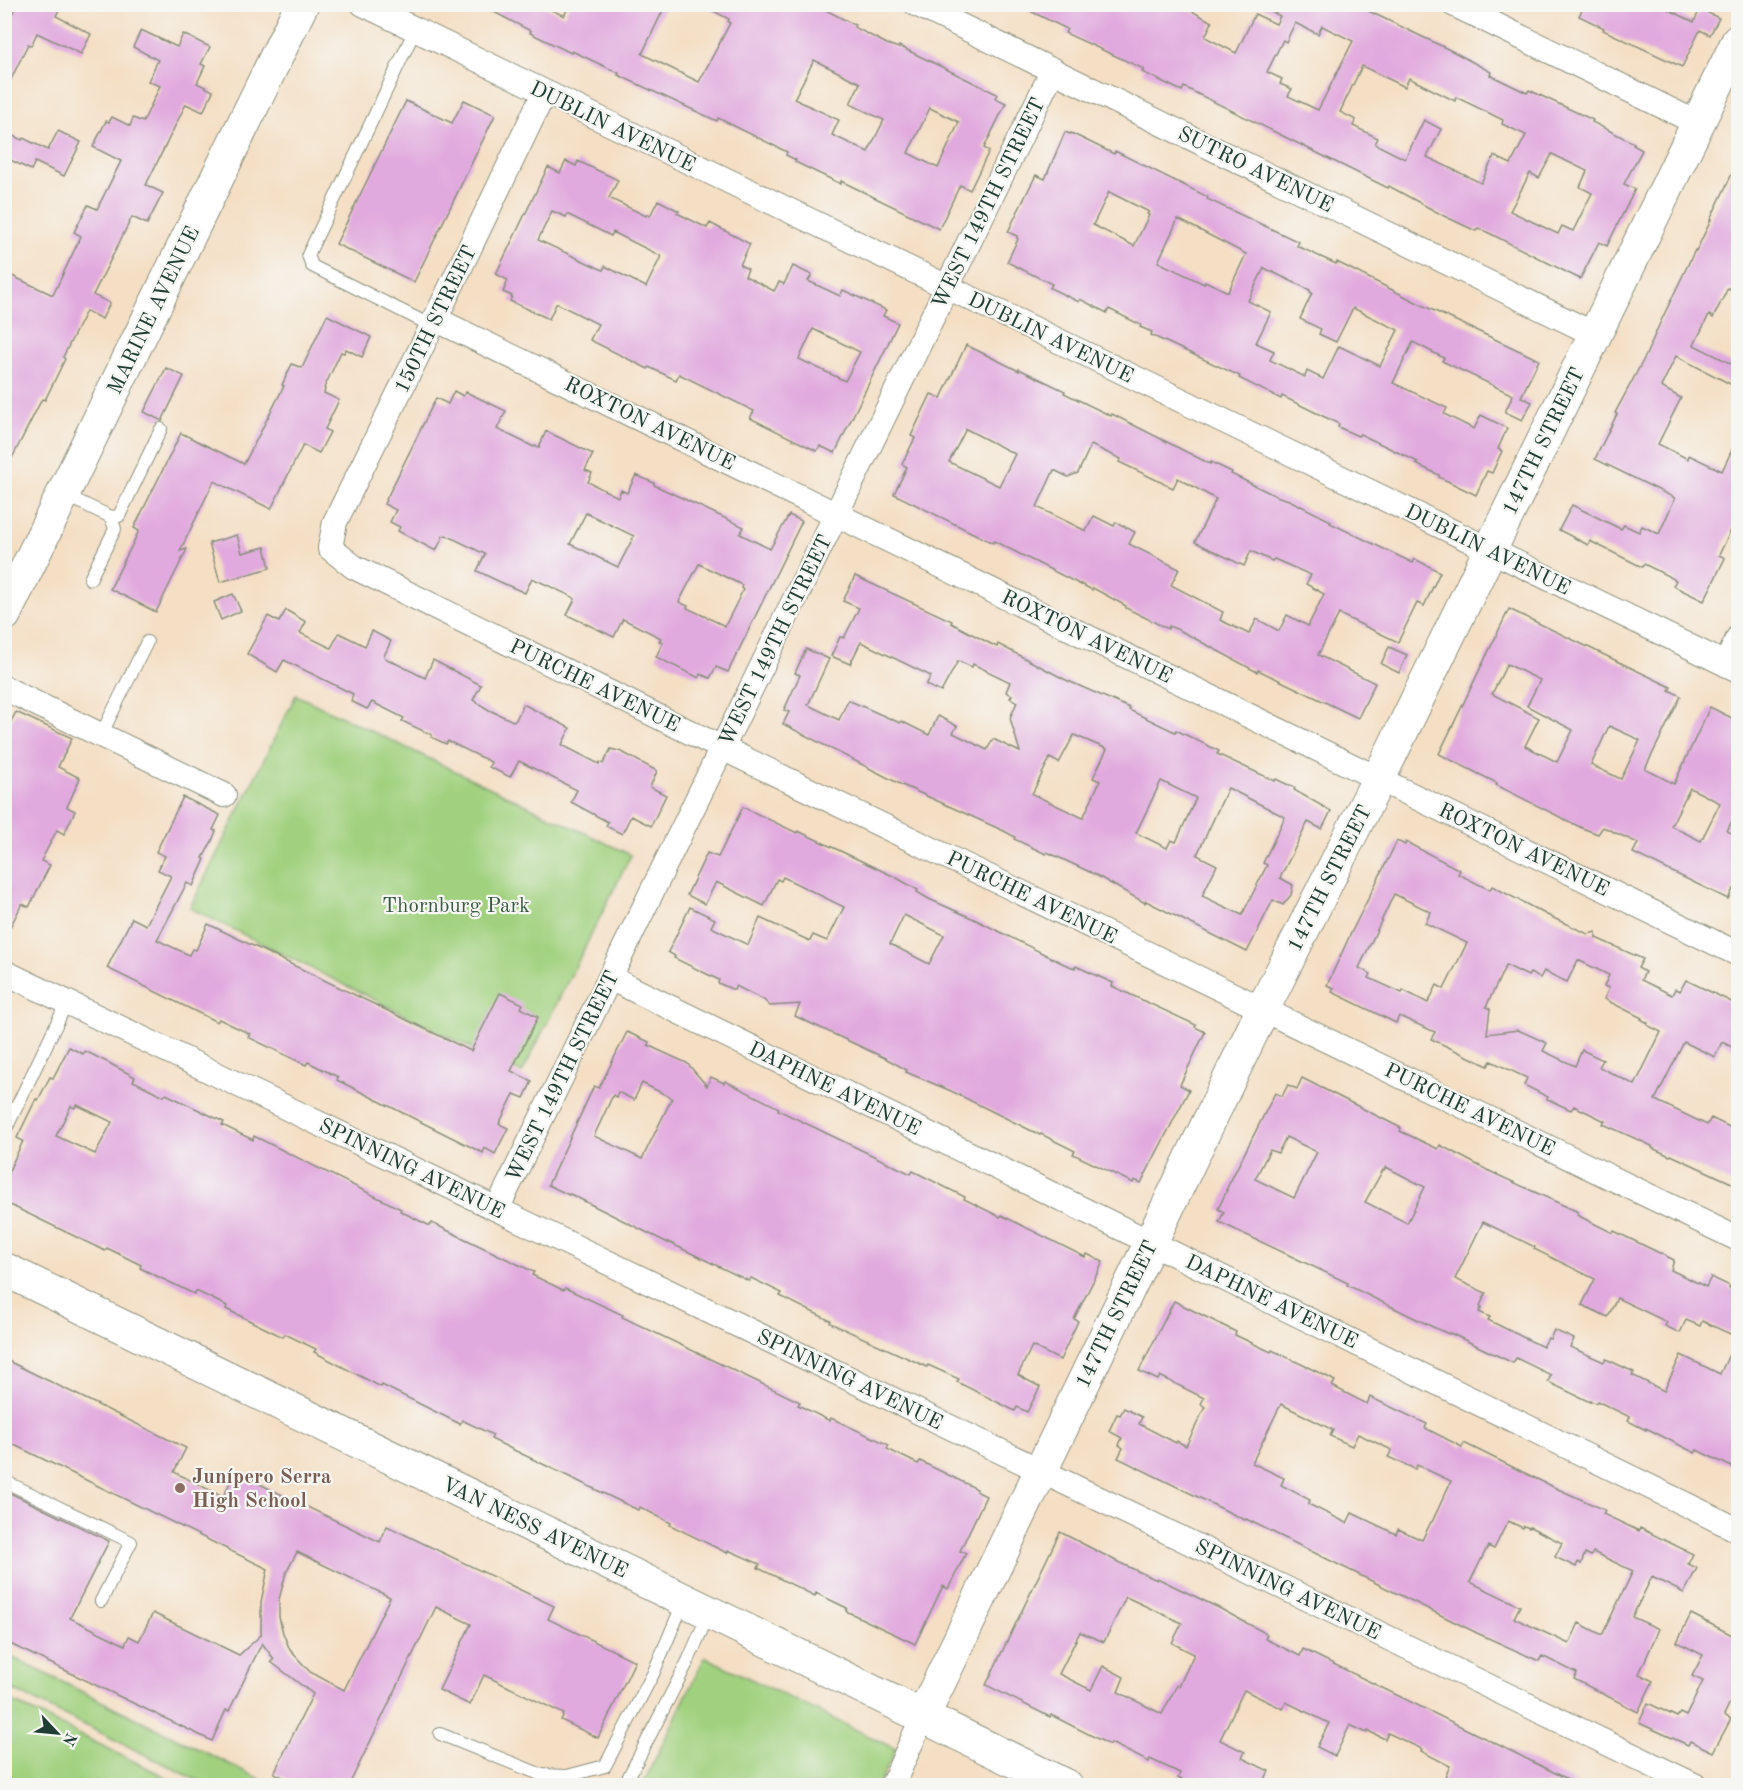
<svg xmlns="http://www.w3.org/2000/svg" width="1743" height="1790" font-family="'Old Standard TT',serif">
<rect width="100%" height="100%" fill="#f6f6f2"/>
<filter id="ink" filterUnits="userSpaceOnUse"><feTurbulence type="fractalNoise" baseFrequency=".0167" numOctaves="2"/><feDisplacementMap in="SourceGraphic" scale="12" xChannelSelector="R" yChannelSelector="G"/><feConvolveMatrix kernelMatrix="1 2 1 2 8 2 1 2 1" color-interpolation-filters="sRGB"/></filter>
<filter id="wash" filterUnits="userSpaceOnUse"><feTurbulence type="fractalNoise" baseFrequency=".008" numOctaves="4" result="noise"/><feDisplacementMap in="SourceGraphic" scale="24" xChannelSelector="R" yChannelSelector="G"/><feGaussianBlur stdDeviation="1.35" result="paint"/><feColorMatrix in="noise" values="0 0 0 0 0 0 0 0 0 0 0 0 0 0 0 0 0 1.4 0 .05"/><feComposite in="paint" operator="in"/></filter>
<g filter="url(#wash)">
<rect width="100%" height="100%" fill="#f4dfc4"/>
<g fill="#a1d17f" stroke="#60875a" stroke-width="1.5">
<path d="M296,695L631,855L522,1073L190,908Z"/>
<path d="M5,1654L272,1785H207L5,1686Z"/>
<path d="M705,1657L896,1749L879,1785L642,1786Z"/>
<path d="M5,1698L182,1785H5Z"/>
</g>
<g id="blocks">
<g fill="#e1aade" fill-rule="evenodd">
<path d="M17,4H62L56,16L91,34L81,54L37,33L31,46L28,44L4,94V30Z"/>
<path d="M478,4H539L564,16L570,4H666L642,54L699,82L730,23L728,22L729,19L700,4H814L855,25L854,27L887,44L899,48V46L997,94L995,98L1006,103L984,148L989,151L970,190L960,185L939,229L841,181V184L795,162L796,160L786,155L787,152L718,118L717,121L618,75L619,73L572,51L571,53L530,33L531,31ZM814,60L860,83L850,104L884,120L868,152L832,135L839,120L794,99ZM930,108L959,122L938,168L908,153Z"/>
<path d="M1016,4H1179L1212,22L1205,37L1236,53L1255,14L1276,24L1280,16L1257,4H1354L1454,52L1491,72L1490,75L1527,93L1529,90L1593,120L1592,122L1634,143L1633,145L1642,150L1624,184L1635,189L1607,246L1599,242L1580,279L1491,234L1478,228L1476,231L1444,216L1389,186L1388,188L1184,87L1182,91L1142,72L1144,69L1065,33L1067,29ZM1295,23L1318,34L1322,26L1353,41L1318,110L1288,96L1292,89L1280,84L1282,79L1267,72L1283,40L1286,42ZM1362,66L1405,87L1409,78L1455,101L1456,97L1503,120L1502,124L1526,135L1511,164L1494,156L1481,183L1427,157L1441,129L1424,120L1405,159L1375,144L1378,138L1353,126L1356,120L1340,112ZM1552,154L1587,171L1580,187L1592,193L1573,231L1562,226L1558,234L1510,211L1530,173L1539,178Z"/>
<path d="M1585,4H1657L1694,22L1700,9L1719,18L1710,35L1700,30L1682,67L1603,30L1604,28L1579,16Z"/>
<path d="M141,30L177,47L183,34L210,47L201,64L205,66L197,83L213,91L203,112L186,104L146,185L163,193L147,224L132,217L93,295L110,303L102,319L86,311L63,357L65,359L45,400L42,399L4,474V286L10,275L53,295L81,236L74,232L88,205L97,209L121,161L93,147L106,121L109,122L112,117L130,126L133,118L143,122L160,86L148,81L158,60L133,47Z"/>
<path d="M464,100L495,115L414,282L336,244L406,101L452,123Z"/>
<path d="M58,131L81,142L64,176L35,162L31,170L4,157V132L22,140L23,138L48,150Z"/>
<path d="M1065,132L1070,134L1071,133L1114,154L1115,151L1208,197L1207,199L1299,242L1297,246L1336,264L1337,262L1422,305L1539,360L1521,397L1532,402L1522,420L1505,412L1513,395L1442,361L1444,358L1413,342L1393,383L1447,408L1444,414L1474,429L1481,415L1507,428L1498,449L1502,451L1492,473L1487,471L1476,495L1439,477V475L1416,464L1418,462L1360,434L1358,436L1338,427L1339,424L1282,396L1281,399L1239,378L1240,376L1151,335L1152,332L1140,327L1141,325L1109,309L1107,313L1080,299L1079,302L1050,288L1052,284L1007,262L1018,239L1017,238V236L1008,232L1017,213L1036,175L1045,179ZM1109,192L1149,212L1147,214L1149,215L1134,246L1093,225ZM1178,219L1246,254L1228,292L1205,281L1204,284L1158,262ZM1264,268L1310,290V292L1312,293L1300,319L1321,329L1319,334L1336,342L1353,308L1398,330L1380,366L1339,346L1323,379L1307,371L1305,377L1270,360L1274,351L1256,343L1271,312L1248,301Z"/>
<path d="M566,161L576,166L578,161L618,180L609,198L646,216L647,214L650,216L658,200L679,211L677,213L707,228L710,223L750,244L740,265L748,269L745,276L774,291L779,282L784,284L793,266L812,275L808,281L840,296L843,290L886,310L883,316L898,323L835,453L820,446L817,451L750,418L754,411L679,374L676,380L649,367L648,369L590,340L598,324L558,304H556L549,319L510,301L512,296L503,292L508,280L496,274L548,167L560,173ZM552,211L566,217L567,214L611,236L613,232L661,256L646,287L605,266L603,270L538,240ZM813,329L860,352L845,381L799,359Z"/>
<path d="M1738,161V293L1728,288L1713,318L1709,315L1694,345L1738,367V388L1676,356L1661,387L1681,398L1658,444L1688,459L1689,455L1722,471L1738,437V528L1733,526L1719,555L1725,558L1704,601L1673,586L1676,580L1644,564L1642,567L1590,541L1588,545L1559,530L1572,505L1621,529L1624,525L1639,532L1642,526L1659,534L1675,498L1595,459L1617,414L1615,413L1646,355L1660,323L1695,250L1696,251L1711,220H1710Z"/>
<path d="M327,315L371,337L362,357L346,349L344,353L341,352L324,388L325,389L324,393L339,400L325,429L330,432L319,453L303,445L271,509L214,481L180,551L187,549L156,612L110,589L139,531L134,528L181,433L244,464L284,386L282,385L292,364L302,368Z"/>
<path d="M966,345L1019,371V369L1065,391L1064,393L1111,416L1112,414L1210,464L1211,462L1232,472L1231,474L1276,496L1289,500L1331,521L1330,523L1413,563L1415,559L1440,572L1424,606L1417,603L1398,642L1339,614L1318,655L1375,683L1358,718L1258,670L1257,672L1181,631L1169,626L1168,629L1126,608V606L1093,588L1092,590L1081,584V585L994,541L993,543L894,494L907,467L902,464L915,438L911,436L931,394L941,398ZM966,429L1015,454L999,486L949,462ZM1091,445L1121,459L1119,462L1173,488L1178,478L1216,499L1195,542L1244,566L1251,551L1272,561L1274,559L1311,575L1306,584L1324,594L1308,626L1287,615L1279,631L1257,619L1249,634L1220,620L1223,612L1171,585L1179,569L1129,544L1135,532L1116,522L1114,526L1094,516L1086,531L1037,507L1054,470L1068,477L1078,473Z"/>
<path d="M166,368L184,376L162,421L144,412Z"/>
<path d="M454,391L463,396L466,392L506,411L497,429L534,447L535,446L539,447L546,431L593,454L585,470L592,473L588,482L618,497L621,490L627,493L636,475L654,483V485L744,527L740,534L770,549L789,515L802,521L728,672L716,667L710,678L700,674L699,678L656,657L663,642L659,641L661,638L623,619L614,637L567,615L575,599L573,597L532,578L525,593L498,581L477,571L485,554L446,535L443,536L436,551L398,531L400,527L390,522L396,510L384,504L436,398L448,404ZM586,513L634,536L618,567L570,544ZM699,564L742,585L741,588L743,590L725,626L687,608L688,606L679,602Z"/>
<path d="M237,535L242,553L265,547L270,568L220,582L209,543Z"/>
<path d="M855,576L952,621L951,623L989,643L997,647L998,644L1066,680L1130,708L1129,710L1175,732L1176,730L1219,751L1217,754L1275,781L1276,779L1295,788L1294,790L1331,811L1322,829L1308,822L1280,878L1293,885L1291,895L1283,905L1273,900L1247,952L1146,901L1145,903L1094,874L1058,857L1047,852L1046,854L1014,839L1015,837L1004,831L900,784L783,724L789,712L784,710L800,675L795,673L806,649L829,659L808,705L839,720L848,700L900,723L901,721L929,735L938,716L957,726L953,733L987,750L993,739L1020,752L1010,718L1017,702L1010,698L1012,695L1006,692L1010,682L973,664L972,667L958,661L941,692L926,685L931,676L861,642L850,664L831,656L840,637L844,638L859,608L843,601ZM1074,735L1107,749L1093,778L1100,781L1083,818L1032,794L1050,758L1059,763ZM1161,781L1196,798L1176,842L1171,840L1167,848L1136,833ZM1228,788L1285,817L1263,863L1267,865L1242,915L1202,896L1217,865L1197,855Z"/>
<path d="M233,594L241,611L221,620L214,602Z"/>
<path d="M1509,609L1671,687L1669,690L1681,696L1645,769L1674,784L1710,707L1738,721V812L1737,811L1727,831L1738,836V892L1733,889L1728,899L1633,853L1638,843L1603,827L1598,834L1582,828L1496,785L1497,783L1439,754ZM1507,664L1540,680L1527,706L1573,730L1557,762L1525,746L1539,718L1492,694ZM1609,726L1640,740L1621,779L1591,765ZM1690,788L1720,803L1701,841L1671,826Z"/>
<path d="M286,610L306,622L300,633L331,648L339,633L365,646L372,631L391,641L384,656L385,658L425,678L433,660L481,685L473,700L489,710L513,721L516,720L523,704L570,728L562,745L599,764L600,762L603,764L611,749L622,752L657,771L650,787L666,795L651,826L631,816L622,834L606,826L608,822L571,802L577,790L519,761L510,777L489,767L491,762L448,741L446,744L431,737L432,735L402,721L404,718L372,702L367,709L351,701L353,694L284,660L277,672L247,654L268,616L279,622Z"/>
<path d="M1389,647L1407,655L1399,673L1381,664Z"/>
<path d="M16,712L72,738L58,767L80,778L67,807L75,811L64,834L57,830L41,861L50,865L29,907L22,904L4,939V735Z"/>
<path d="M183,797L220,815L213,830L216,831L212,841L203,858L205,859L193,886L187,883L157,940L189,955L192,949L196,950L208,924L471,1051L500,993L523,1004L521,1008L538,1017L511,1071L532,1081L524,1098L514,1094L499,1124L508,1128L495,1154L485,1148L483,1153L337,1080L338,1077L308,1062L306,1065L248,1037L250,1034L219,1019L217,1022L107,968L132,918L146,925L171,876L158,870L165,856L156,852Z"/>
<path d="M743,807L797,833L798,831L813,838L897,878L918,890L917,892L929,899L974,919L1064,964L1075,968L1076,966L1091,973L1113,983L1112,986L1196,1025L1195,1027L1205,1032L1180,1085L1189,1090L1141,1183L1134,1180L1133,1183L1073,1154L1075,1151L1041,1134L1040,1135L951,1091L906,1072L907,1070L885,1058L795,1016L800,1004L770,1006L764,1000L736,986L734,990L718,983L719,980L674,958L675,956L668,952L670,948L690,907L715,919L711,927L748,945L760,918L810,941L813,935L827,941L844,907L783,877L781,881L777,879L764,906L716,882L705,904L687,895L707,853L718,857ZM904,915L944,935L929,964L890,944Z"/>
<path d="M1397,841L1405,845L1406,842L1460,870L1458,874L1490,890L1492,886L1549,916L1588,934L1596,932V938L1643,959L1638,968L1645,972L1641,980L1672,995L1675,989L1680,991L1686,980L1738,1005V1050L1722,1042L1715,1057L1684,1042L1655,1100L1707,1125L1711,1118L1738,1131V1186L1671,1155L1670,1156L1652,1148V1146L1603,1124L1605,1121L1574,1106L1571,1110L1547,1099L1548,1097L1524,1085L1527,1078L1491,1061L1488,1066L1431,1039L1435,1032L1399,1016L1396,1023L1332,992L1334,988L1327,985L1350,935ZM1394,894L1431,912L1425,923L1467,943L1444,989L1437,985L1428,1003L1403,990L1402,993L1369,978L1371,974L1359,968ZM1578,960L1609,975L1604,986L1609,988L1604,999L1642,1018L1641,1019L1648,1023L1647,1025L1661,1032L1635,1085L1599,1067L1603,1060L1582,1050L1575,1066L1543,1051L1547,1043L1518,1030L1487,1034L1490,1009L1486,1007L1506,965L1528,976L1530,973L1540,978L1544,971L1567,982Z"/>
<path d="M627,1032L649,1042L648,1045L658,1050L687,1063L707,1086L711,1077L724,1083L725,1081L779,1108L778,1110L911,1174L913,1171L965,1197L964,1199L1000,1217L1001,1215L1085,1257L1087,1254L1103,1262L1074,1319L1078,1321L1060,1360L1032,1346L1018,1375L1040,1387L1027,1412L1017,1407L1015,1411L957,1382L959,1379L928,1365L927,1367L830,1323L831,1321L780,1296L782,1293L751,1278L749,1281L668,1242V1243L570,1194L569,1195L548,1185L594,1086L599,1088ZM642,1083L672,1098L642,1159L594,1136L613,1095L616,1097L618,1092L634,1100Z"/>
<path d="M69,1047L83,1054L85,1051L107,1062L135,1077L133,1081L164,1096L166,1094L224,1122L222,1125L253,1140L254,1136L401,1209L400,1211L430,1226L432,1223L534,1272L532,1275L563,1290L565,1288L623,1315L622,1317L800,1402L798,1405L830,1421L831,1418L889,1445L887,1449L918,1464L920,1461L977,1489L976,1491L986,1496L960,1551L966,1553L948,1589L943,1586L915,1644L846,1611L847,1608L816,1593L815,1596L758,1568L760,1564L728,1550L727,1553L670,1525L671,1523L640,1507L638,1510L491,1439L493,1435L462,1420L460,1424L382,1385L381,1387L314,1352L316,1349L285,1334L283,1337L226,1309L227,1306L196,1291L194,1294L140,1268L141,1265L107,1248L105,1251L4,1202V1181L23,1141L17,1138L36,1099L38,1100L50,1077L53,1078ZM77,1105L112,1122L95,1154L56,1136L71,1106L75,1108Z"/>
<path d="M1302,1078L1401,1128L1400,1131L1438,1149L1440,1145L1487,1170L1578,1212L1577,1215L1613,1233L1614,1231L1674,1260L1671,1270L1706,1287L1711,1277L1730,1286L1729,1288L1738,1292V1470L1697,1450L1695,1453L1646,1428V1430L1628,1421L1630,1417L1597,1401L1596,1403L1590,1401V1402L1548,1382L1551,1375L1516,1358L1513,1363L1450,1333L1449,1334L1433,1327L1347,1285L1348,1283L1219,1222L1224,1212L1218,1209L1227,1190H1226L1275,1093L1282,1096L1288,1085L1297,1089ZM1286,1137L1317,1152L1294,1198L1255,1179L1270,1150L1278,1153ZM1386,1167L1425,1187L1407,1223L1365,1202L1383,1170H1384ZM1483,1222L1535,1247L1534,1249L1595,1279L1582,1305L1608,1317L1617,1298L1667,1322L1665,1326L1680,1333L1686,1320L1700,1326L1702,1321L1737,1337L1720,1374L1681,1355L1664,1391L1632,1375L1634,1372L1606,1359L1604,1362L1570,1347L1574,1339L1554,1330L1550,1339L1548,1338L1543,1347L1488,1320L1490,1317L1479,1312L1482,1307L1480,1306L1486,1293L1455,1279Z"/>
<path d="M1174,1301L1236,1332L1235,1335L1271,1352L1272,1350L1326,1376L1335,1381L1332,1386L1367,1404L1370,1397L1427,1424L1425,1428L1462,1447L1464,1443L1549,1485L1605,1510L1603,1514L1639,1531L1640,1528L1693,1554L1688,1564L1697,1568L1684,1593L1652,1577L1632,1617L1659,1629L1639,1674L1653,1681L1638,1712L1574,1679L1577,1673L1542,1656L1539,1661L1477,1633L1246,1519L1245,1520L1118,1458L1123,1448L1119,1445L1122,1438L1109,1431L1117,1414L1120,1415L1124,1408L1142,1417L1139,1424L1176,1443L1177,1441L1186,1446L1205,1407L1201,1404L1204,1398L1160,1376L1158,1380L1139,1371ZM1281,1404L1333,1430L1330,1436L1352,1446L1358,1434L1392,1450L1388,1457L1415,1469L1417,1465L1451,1481L1432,1522H1431L1422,1540L1398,1529L1396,1534L1352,1513L1347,1523L1308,1504L1310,1500L1281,1485L1284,1478L1252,1463ZM1508,1521L1523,1528L1524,1526L1529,1528L1530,1527L1562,1543L1555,1557L1576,1567L1578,1562L1581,1564L1585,1553L1591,1556L1593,1552L1633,1571L1602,1635L1579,1623L1569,1644L1514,1618L1520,1606L1470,1582L1488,1546L1494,1549Z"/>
<path d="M4,1359L186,1448L174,1472L223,1497L235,1472L380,1542L387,1526L554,1606L548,1619L635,1661L598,1738L561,1720L564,1714L484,1675L470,1705L439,1690L471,1624L436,1607L349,1785H300L274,1773L313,1694L271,1662L274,1659L262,1643L229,1711L226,1710L212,1741L4,1641V1490L109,1541L70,1618L125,1645L129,1636L139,1641L153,1613L239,1655L261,1635V1602L268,1569L4,1440ZM297,1552L390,1597L344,1690L310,1672L290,1650L283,1633L279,1617V1599L286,1573Z"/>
<path d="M1060,1532L1120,1563L1157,1580V1578L1219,1608L1267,1634L1265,1639L1300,1656L1303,1649L1580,1785H1441L1450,1766L1421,1751L1422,1749L1388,1733L1385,1739L1368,1731L1367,1733L1350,1725L1335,1756L1317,1747L1329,1723L1286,1702L1283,1709L1244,1690L1220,1740L1245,1752L1242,1758L1269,1771L1262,1785H1194L1178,1778L1180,1773L1150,1759L1149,1762L1111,1743L1110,1745L1051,1715L1050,1717L986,1685ZM1126,1597L1182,1623L1172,1643L1194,1654L1179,1686L1177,1685L1162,1714L1118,1692L1124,1677L1103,1666L1091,1690L1059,1674L1080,1632L1104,1642Z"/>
<path d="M1691,1614L1738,1638V1686L1724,1715L1731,1719L1713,1752L1690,1741L1688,1745L1639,1723L1648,1703L1677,1717L1680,1713L1686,1716L1703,1681L1692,1676L1703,1655L1677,1642Z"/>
</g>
</g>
</g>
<g filter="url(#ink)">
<use href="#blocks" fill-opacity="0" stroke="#8a8e7c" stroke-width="1.5"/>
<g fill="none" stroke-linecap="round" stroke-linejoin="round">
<defs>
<g id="lane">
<path d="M415,30L308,255L312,266L432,326"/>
<path d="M65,495L111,517L119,516L161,429"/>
<path d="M90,579L115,529L111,517"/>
<path d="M101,735L147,642"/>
<path d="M4,990L11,976"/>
<path d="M4,1133L67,1002"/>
<path d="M4,1481L131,1542L101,1601"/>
<path d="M440,1734L542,1775L567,1776L605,1766L653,1674L684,1601"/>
<path d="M624,1786L688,1661L709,1613"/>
</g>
<g id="street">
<path d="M363,4L1738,670"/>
<path d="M916,4L1596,335"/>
<path d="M1453,4L1697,123"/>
<path d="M544,93L432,326L335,522L330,548L354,567L722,748L1738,1239"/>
<path d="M435,319L1738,954"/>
<path d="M1726,664L1738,638"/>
<path d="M4,688L224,795"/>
<path d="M4,972L1696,1786"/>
<path d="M610,978L1738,1530"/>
<path d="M497,1209L1053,70"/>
<path d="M892,1786L923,1716"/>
</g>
<g id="secondary">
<path d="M4,615L302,4"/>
<path d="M4,1269L1066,1786"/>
<path d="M923,1716L1263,1009L1379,778L1738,41"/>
</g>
</defs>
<use href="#lane" stroke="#8a8e7c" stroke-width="14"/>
<use href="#street" stroke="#8a8e7c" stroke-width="26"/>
<use href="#secondary" stroke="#8a8e7c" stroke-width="35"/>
<use href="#lane" stroke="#fff" stroke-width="12"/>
<use href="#street" stroke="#fff" stroke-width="24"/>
<use href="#secondary" stroke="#fff" stroke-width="33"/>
</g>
</g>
<circle fill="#8d6e63" stroke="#f6f6f2" stroke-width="2" cx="180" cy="1488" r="6"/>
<g text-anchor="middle" stroke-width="4.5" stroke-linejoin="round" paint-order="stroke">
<g font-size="21" fill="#1f3d34" stroke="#f6f6f2">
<text transform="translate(613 126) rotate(26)" y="7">DUBLIN AVENUE</text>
<text transform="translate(1256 169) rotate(26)" y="7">SUTRO AVENUE</text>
<text transform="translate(988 203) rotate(-64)" y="7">WEST 149TH STREET</text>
<text transform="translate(153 310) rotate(-64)" y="7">MARINE AVENUE</text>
<text transform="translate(435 319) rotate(-64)" y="7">150TH STREET</text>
<text transform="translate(1051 337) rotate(26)" y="7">DUBLIN AVENUE</text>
<text transform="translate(650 423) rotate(26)" y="7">ROXTON AVENUE</text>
<text transform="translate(1543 441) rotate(-64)" y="7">147TH STREET</text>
<text transform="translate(1488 549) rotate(26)" y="7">DUBLIN AVENUE</text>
<text transform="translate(1087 636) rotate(26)" y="7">ROXTON AVENUE</text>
<text transform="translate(775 640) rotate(-64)" y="7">WEST 149TH STREET</text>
<text transform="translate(595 685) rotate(26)" y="7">PURCHE AVENUE</text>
<text transform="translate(1524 849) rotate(26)" y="7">ROXTON AVENUE</text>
<text transform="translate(1329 878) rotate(-63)" y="7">147TH STREET</text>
<text transform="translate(1032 897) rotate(26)" y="7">PURCHE AVENUE</text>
<text transform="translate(562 1076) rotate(-64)" y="7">WEST 149TH STREET</text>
<text transform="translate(835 1088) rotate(26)" y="7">DAPHNE AVENUE</text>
<text transform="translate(1470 1109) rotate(26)" y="7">PURCHE AVENUE</text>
<text transform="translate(412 1168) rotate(26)" y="7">SPINNING AVENUE</text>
<text transform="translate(1272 1301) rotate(26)" y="7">DAPHNE AVENUE</text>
<text transform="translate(1116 1314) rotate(-64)" y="7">147TH STREET</text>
<text transform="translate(850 1379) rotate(26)" y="7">SPINNING AVENUE</text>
<text transform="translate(535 1527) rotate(26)" y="7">VAN NESS AVENUE</text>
<text transform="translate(1288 1589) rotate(26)" y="7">SPINNING AVENUE</text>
</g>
<g font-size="21" fill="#395b43" stroke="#f6f6f2">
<text x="456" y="912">Thornburg Park</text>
</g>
<g font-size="21" font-weight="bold" fill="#785e54" stroke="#f6f6f2" text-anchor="start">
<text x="192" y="1483">Junípero Serra<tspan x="192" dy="24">High School</tspan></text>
</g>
</g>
<rect width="1743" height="1790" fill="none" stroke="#f6f6f2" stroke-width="24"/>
<g transform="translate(57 1733) rotate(116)" stroke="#f6f6f2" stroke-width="4.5" paint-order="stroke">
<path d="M0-4.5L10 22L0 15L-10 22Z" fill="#1f3d34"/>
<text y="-9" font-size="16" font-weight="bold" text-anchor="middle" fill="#1f3d34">N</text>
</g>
</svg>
